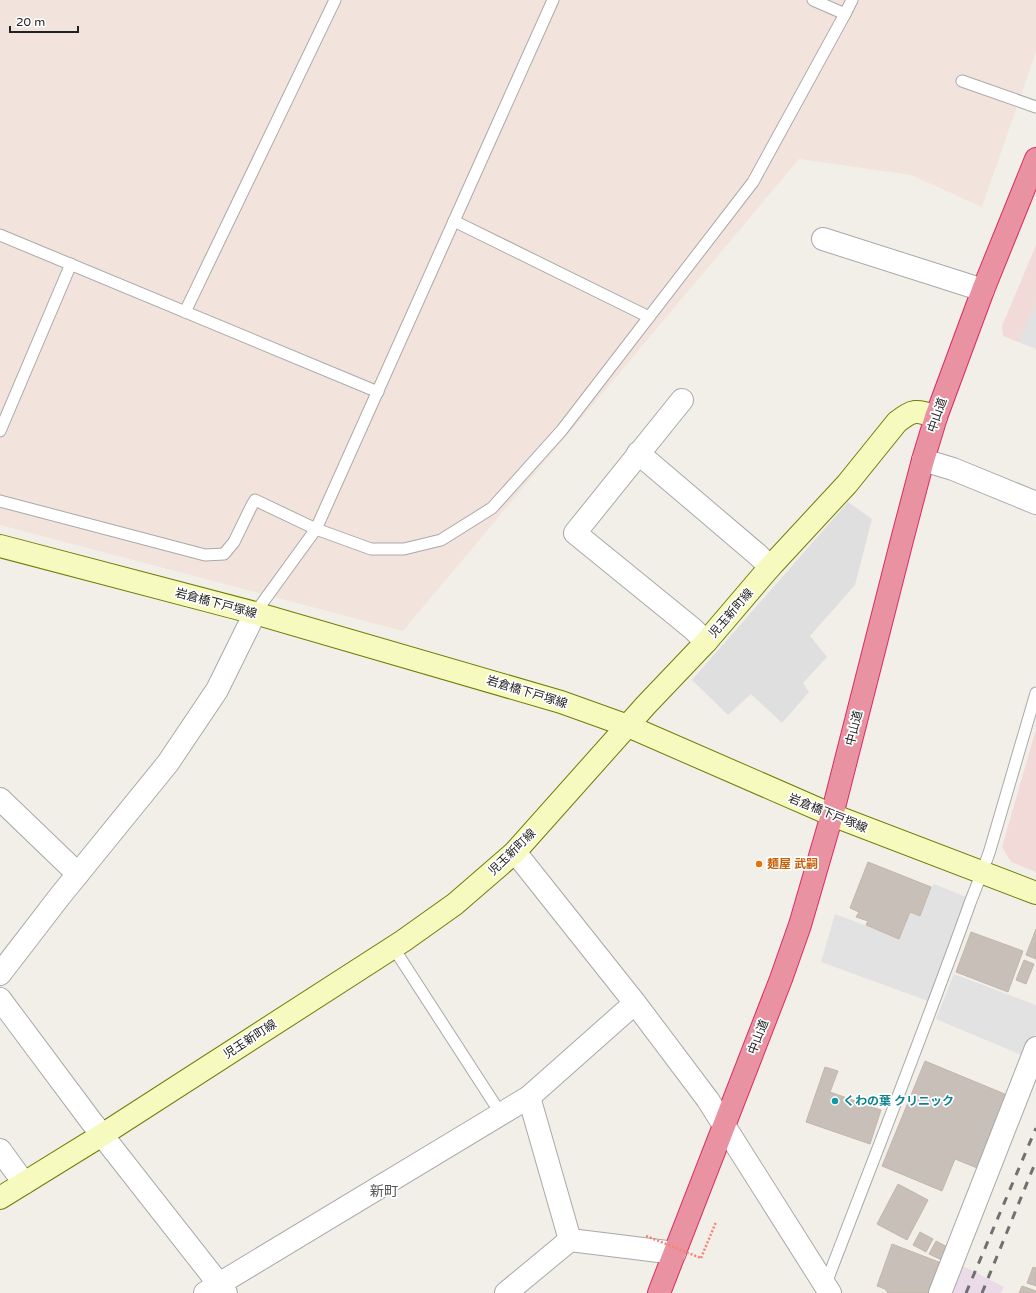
<svg xmlns="http://www.w3.org/2000/svg" width="1036" height="1293" font-family="'Varela Round','Noto Sans JP',sans-serif">
<rect width="100%" height="100%" fill="#f2efe9"/>
<path fill="#e0dfdf" d="M848,502L872,519L855,585L810,636L827,657L803,683L809,692L782,723L751,694L728,715L692,680Z"/>
<g fill="#f2dad9">
<path d="M1036,245V349L1003,336L1002,326Z"/>
<path d="M1036,729V872L1011,862L1002,847Z"/>
</g>
<path fill="#ebdbe8" d="M963,1266L1004,1287L1001,1293H952Z"/>
<path fill="#f3e3dd" d="M0,0H1036V52L982,207L911,175L799,159L403,631L0,525Z"/>
<g fill="#e2e2e2">
<path d="M1036,301V349L1019,342Z"/>
<path d="M934,884L966,897L928,1001L821,962L835,914L899,938L910,912L920,916L931,887Z"/>
<path d="M954,974L1036,1005V1032L1026,1057L936,1019Z"/>
</g>
<g fill="#c7bfb8" stroke="#c4b6ab">
<path d="M868,862L931,887L920,916L910,912L899,939L866,925L868,921L856,917L859,912L850,908Z"/>
<path d="M1036,929V959L1026,955Z"/>
<path d="M971,932L1023,951L1008,992L956,972Z"/>
<path d="M1024,960L1034,964L1026,984L1016,980Z"/>
<path d="M925,1061L1012,1097L982,1170L955,1159L942,1191L882,1166Z"/>
<path d="M825,1067L838,1071L830,1092L881,1110L870,1144L806,1122Z"/>
<path d="M898,1184L928,1200L907,1240L877,1224Z"/>
<path d="M920,1232L933,1239L926,1252L913,1245Z"/>
<path d="M936,1241L951,1249L944,1261L929,1254Z"/>
<path d="M892,1244L944,1264L932,1293H888L885,1289L877,1286Z"/>
<path d="M1033,1267L1036,1268V1286L1027,1283Z"/>
<path d="M1022,1286L1036,1291V1293H1019Z"/>
</g>
<g fill="none" stroke-linecap="round" stroke-linejoin="round">
<defs>
<g id="lane">
<path d="M813,0L845,14L852,0"/>
<path d="M962,81L1036,107"/>
<path d="M454,221L649,317"/>
<path d="M0,235L378,392"/>
<path d="M185,312L335,0"/>
<path d="M0,431L71,264"/>
<path d="M0,501L205,555L224,554L234,542L252,505L255,500L316,529L371,549H404L441,540L492,508L562,430L753,182L845,14"/>
<path d="M255,613L316,529L553,0"/>
<path d="M393,947L501,1114"/>
<path d="M825,1286C874,1158 924,1032 970,903C977,885 984,868 990,850L1036,693"/>
</g>
<g id="street">
<path d="M823,239L983,290"/>
<path d="M682,400L575,533L693,629L706,642"/>
<path d="M638,453L758,555L770,567"/>
<path d="M923,460L953,469L1036,503"/>
<path d="M0,799L78,874"/>
<path d="M515,852L635,1003L708,1100L830,1293"/>
<path d="M0,974L60,896L168,763L217,690L255,613"/>
<path d="M0,999L91,1121L226,1293"/>
<path d="M529,1097L570,1240L675,1253"/>
<path d="M0,1150L24,1183"/>
<path d="M205,1293L219,1284L529,1097L635,1003"/>
<path d="M506,1293L570,1240"/>
<path d="M940,1293L1036,1048"/>
</g>
<g id="secondary">
<path d="M0,546L255,613L561,702L628,726L832,815L1036,893"/>
<path d="M0,1198L102,1135L403,941L455,904L515,852L646,705L706,642L770,567L847,484L897,422C914,409 916,410 936,417"/>
</g>
<path id="highway" d="M659,1293L781,979L800,925L832,815L902,540L923,460L936,417L983,290L1036,159"/>
</defs>
<use href="#lane" stroke="#a9a9a9" stroke-width="13"/>
<use href="#street" stroke="#a9a9a9" stroke-width="24"/>
<use href="#secondary" stroke="#707d05" stroke-width="24"/>
<use href="#highway" stroke="#dc2a67" stroke-width="24"/>
<path stroke="#fa8072" stroke-width="2.5" stroke-dasharray="2 2" stroke-linecap="butt" d="M701,1258L716,1222"/>
<use href="#lane" stroke="#fff" stroke-width="11"/>
<use href="#street" stroke="#fff" stroke-width="22"/>
<use href="#secondary" stroke="#f7fabf" stroke-width="22"/>
<use href="#highway" stroke="#e892a2" stroke-width="22"/>
<g stroke="#707070" stroke-width="3" stroke-dasharray="8 8" stroke-linecap="butt">
<path d="M966,1293L1036,1128"/>
<path d="M982,1293L1036,1161"/>
</g>
<path stroke="#fa8072" stroke-width="2.5" stroke-dasharray="2 2" stroke-linecap="butt" d="M646,1236L701,1258"/>
</g>
<circle fill="#e8710a" stroke="#fff" stroke-width="1.5" cx="759" cy="864" r="4"/>
<circle fill="#0f9aa8" stroke="#fff" stroke-width="1.5" cx="835" cy="1101" r="4"/>
<g text-anchor="middle" stroke-width="3.5" stroke-linejoin="round" paint-order="stroke">
<g font-size="12" fill="#222" stroke="#fff">
<text transform="translate(937 415) rotate(-71)" y="4">中山道</text>
<text transform="translate(216 603) rotate(15)" y="4">岩倉橋下戸塚線</text>
<text transform="translate(731 613) rotate(-49)" y="4">児玉新町線</text>
<text transform="translate(527 692) rotate(17)" y="4">岩倉橋下戸塚線</text>
<text transform="translate(854 728) rotate(-76)" y="4">中山道</text>
<text transform="translate(828 813) rotate(22)" y="4">岩倉橋下戸塚線</text>
<text transform="translate(512 852) rotate(-44)" y="4">児玉新町線</text>
<text transform="translate(758 1037) rotate(-69)" y="4">中山道</text>
<text transform="translate(250 1039) rotate(-33)" y="4">児玉新町線</text>
</g>
<g font-size="12" font-weight="bold" fill="#c56008" stroke="#fff" text-anchor="start">
<text x="767" y="868">麺屋 武嗣</text>
</g>
<g font-size="12" font-weight="bold" fill="#0d838f" stroke="#fff" text-anchor="start">
<text x="843" y="1105">くわの葉 クリニック</text>
</g>
<g font-size="14" fill="#555" stroke="#fff">
<text x="384" y="1196">新町</text>
</g>
</g>
<path d="M10 26v6h68v-6" fill="none" stroke="#222222" stroke-width="2"/>
<text x="16" y="26" font-size="12" fill="#222222" stroke="#ffffff" stroke-width="3" paint-order="stroke">20 m</text>
</svg>
